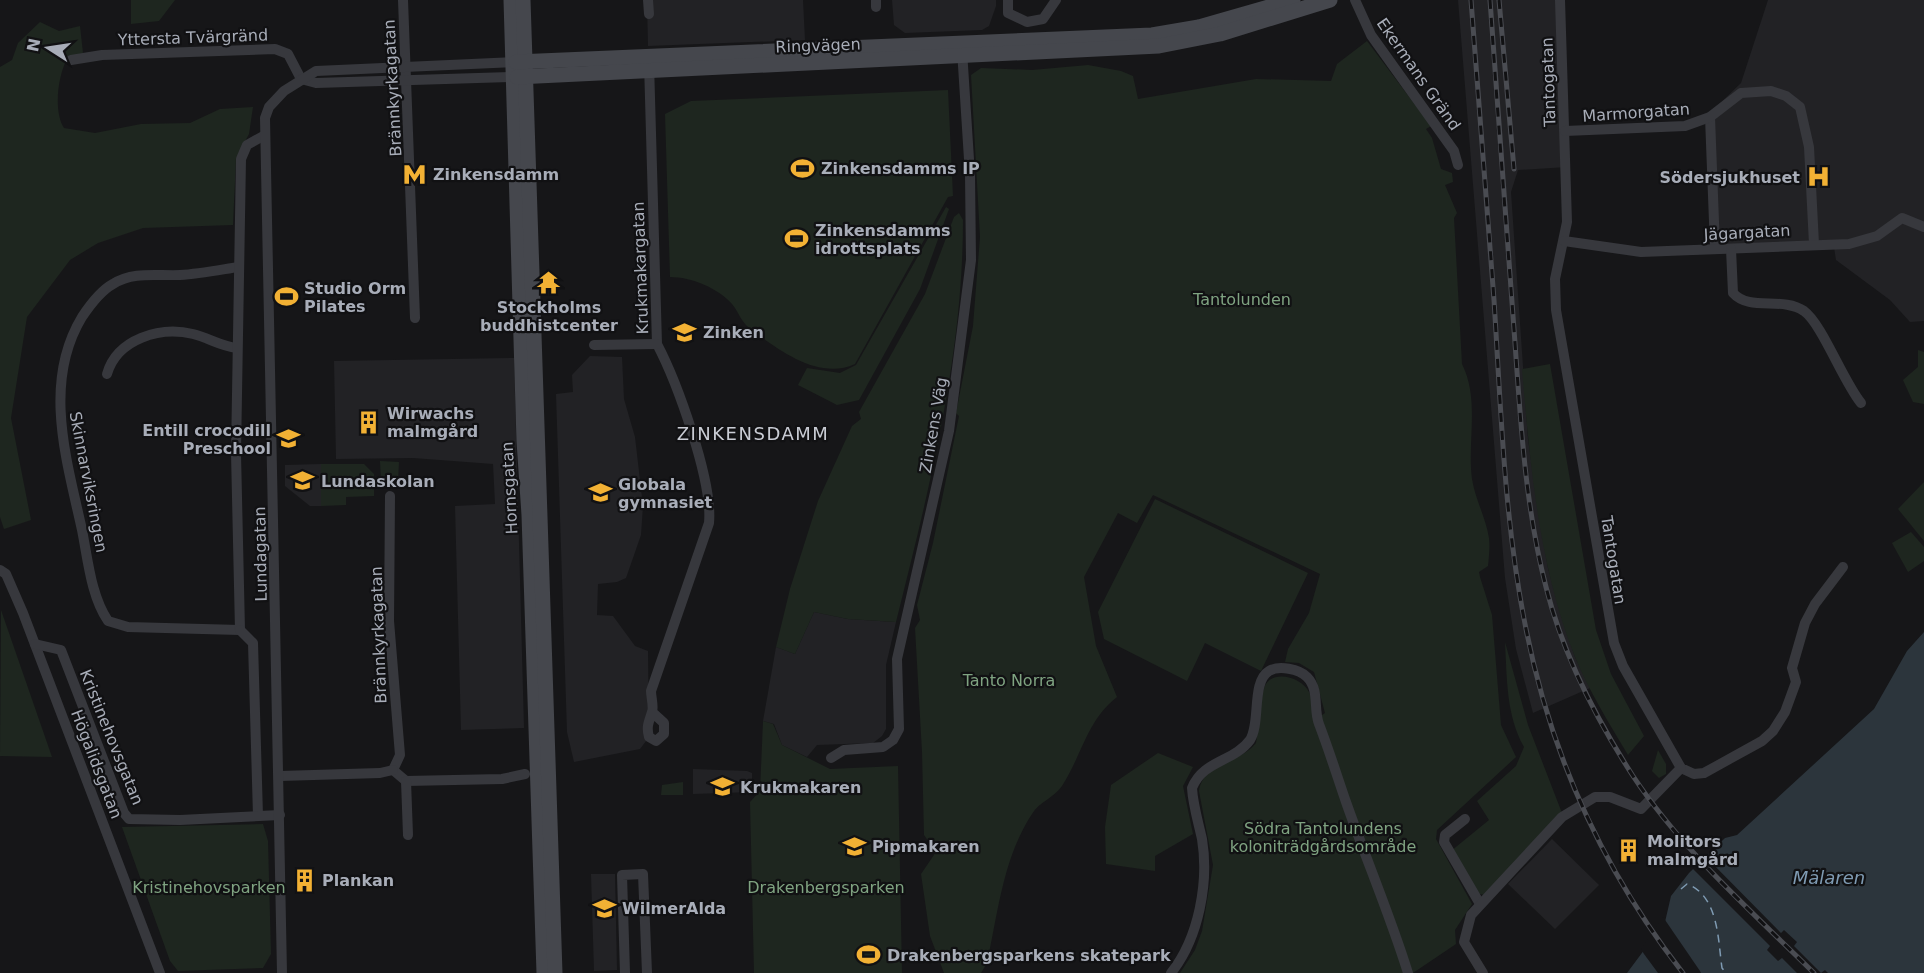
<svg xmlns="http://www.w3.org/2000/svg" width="1924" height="973" font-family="'DejaVu Sans',sans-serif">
<rect width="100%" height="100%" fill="#161618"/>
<g fill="#222225">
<path d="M647,0H803L805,40L648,46Z"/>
<path d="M892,0H996V6L989,26L982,30L905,33L894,25Z"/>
<path d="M1458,0H1562L1567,167L1518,170L1511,192L1528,439L1537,501L1548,568L1561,615L1575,657L1590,688L1533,713L1516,649L1505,578Z"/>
<path d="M1768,0H1924V321L1910,322L1890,300L1836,260L1833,241L1716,249L1709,114L1741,83Z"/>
<path d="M590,356L622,357L624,399L635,437L643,506L641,535L626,578L617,582L598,584L597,615L613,616L635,646L648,651L649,737L640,749L574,762L567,732L556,394L573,392L572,375Z"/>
<path d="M514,358L524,728L461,730L455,506L495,504L493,464L413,458L336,459L334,361Z"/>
<path d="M321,464V506H310L285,486V465Z"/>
<path d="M814,612L848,619L896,622L886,665V729L882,736L873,743L817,745L807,757L782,745L774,724L763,721L776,647L795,654Z"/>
<path d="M693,769L747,771L752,773V792L693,794Z"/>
<path d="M1552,839L1599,885L1555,929L1508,884Z"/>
<path d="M591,874H615L617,970L594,971Z"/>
</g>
<g fill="#1e261f">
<path d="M131,0H200H175L159,21L131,24Z"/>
<path d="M40,22L59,31L80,26L83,53L68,57C58,74 53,111 64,128L95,133L141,124L190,123L220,109L253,107L249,134L236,158L233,225L143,228L98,243L70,260L27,317L11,418L31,520L4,529L0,517V67L12,60L18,43Z"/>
<path d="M1367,41L1431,126L1426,129L1432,138L1441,169L1452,173L1453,182L1445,185L1457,213L1454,218L1462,364C1480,400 1467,441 1472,479C1475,499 1486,518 1489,538C1490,547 1489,557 1488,566L1479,572L1480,577L1492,615L1501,725L1516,757L1437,830L1436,839L1472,904L1455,930L1456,944L1413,973H1180L1195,950L1202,931L1213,865L1199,791C1203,762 1241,763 1256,743C1259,726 1258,704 1264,688C1271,668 1302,677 1309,692C1313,699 1314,710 1316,719L1325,713L1314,672L1299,663L1285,662L1288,649L1309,613L1320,574L1153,495L1137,523L1118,513L1084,577L1096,646L1117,697C1087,720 1082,755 1062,786C1055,797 1039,802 1032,814C1003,858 998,913 987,963L981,973H944L930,936L921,874L936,852L924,835L922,752L915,628L920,620L917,605L933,543L959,416L956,413L973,326L980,237L971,75L981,68L1032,70L1088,65L1121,71L1133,76L1138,99L1256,79L1331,81L1337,64Z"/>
<path d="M948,90L953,196L948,197L855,364C818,381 777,349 748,327C741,321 738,311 732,304C718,288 691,277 670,277L665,114L691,101Z"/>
<path d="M946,207L949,209L920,289L859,400L837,405L798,385L807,368L840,373L856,365Z"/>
<path d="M959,213L963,220C963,356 929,490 896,622L848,619L814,612L795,654L776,647L790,589L818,501L852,426L861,419L859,412L925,294L954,217Z"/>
<path d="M1918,350L1924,352V404L1913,402L1903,380L1918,367Z"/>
<path d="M1550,364L1596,630L1611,674L1644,736L1628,755C1609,723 1589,691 1575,657C1539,567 1530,465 1522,369Z"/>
<path d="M380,461L399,462L398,482H381Z"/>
<path d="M321,464H364L374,474V496L346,497V505L321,506Z"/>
<path d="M1924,482V541L1898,509Z"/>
<path d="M1155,499L1308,573L1261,671L1205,643L1187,681L1104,639L1098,612Z"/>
<path d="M1911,532L1924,547V561L1908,572L1892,543Z"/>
<path d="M1,610L52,757L0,756Z"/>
<path d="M1505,642L1528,725L1562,813L1484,895L1476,893L1451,851L1489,820L1477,801L1516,766L1524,747C1506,715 1507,678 1505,642Z"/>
<path d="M763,721L773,724L782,745L830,769L898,766L902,973H754L750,802L760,791Z"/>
<path d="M1658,750L1666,764V774L1659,778L1652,771Z"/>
<path d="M1158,753L1193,767L1183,786L1193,834L1155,856V871L1106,864L1105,827L1111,785Z"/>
<path d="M683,782V795H661L662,785Z"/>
<path d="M263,824L268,841L271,954L263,968L178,971L170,961L122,827Z"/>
</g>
<path fill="#2c353c" d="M1924,632V973H1627L1665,922L1671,896L1689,873L1725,838L1737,835L1874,709L1907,651Z"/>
<g fill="#161618">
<path d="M1704,855L1781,933L1784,930L1797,942L1794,946L1821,973L1825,970L1828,973H1797L1782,958L1778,961L1767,950L1770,946L1691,867Z"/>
<path d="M1663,917L1700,971L1701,973H1658L1644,954L1641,949Z"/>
</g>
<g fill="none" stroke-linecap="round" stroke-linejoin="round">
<path stroke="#7f9bb3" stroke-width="1.5" stroke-dasharray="8 6" stroke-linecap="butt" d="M1681,889L1687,884C1719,896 1718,941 1722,968L1726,973"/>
<g stroke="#37383d" stroke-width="10">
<path d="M403,0L415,318"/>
<path d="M648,0L649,14"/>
<path d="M876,0V7"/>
<path d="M1008,0V13L1027,22L1043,19L1056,0"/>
<path d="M1355,0L1371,35L1454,151L1458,165"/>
<path d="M1560,0L1567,222L1555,279L1556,310L1614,643L1623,666L1681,768L1694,774L1704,773L1762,741L1773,731L1785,712L1796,682L1792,668L1805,623L1815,604L1843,567"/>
<path d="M71,60L102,55L275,49L288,54L301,79"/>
<path d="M649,63L657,344C677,382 713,481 709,523L651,691C651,697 654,707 652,712C649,722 646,726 649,737L656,741L664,734V723L652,712"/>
<path d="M301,79L316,83L514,77"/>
<path d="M1710,117L1715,248"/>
<path d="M1565,131L1685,126L1710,117L1741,93L1771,91L1786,96L1800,107L1809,147L1814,244"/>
<path d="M1564,241L1641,252L1849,244L1877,236L1902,218L1924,227"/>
<path d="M1731,249L1733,293C1750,312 1782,296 1804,311C1822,324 1843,381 1861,403"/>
<path d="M238,267C219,270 199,274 180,275C157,276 133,271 113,284C100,291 90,305 82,317C42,383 67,461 82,530C88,560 91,596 108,621L128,627L240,630"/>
<path d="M594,345L657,344"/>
<path d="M107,374C117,339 160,326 193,334C209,338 220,346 237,348"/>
<path d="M390,496L389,621L400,755L393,770"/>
<path d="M0,570L6,574L23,613L160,973"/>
<path d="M240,630L236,453L241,159L247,145L265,135"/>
<path d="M240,630L253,643L258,816"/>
<path d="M35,644L61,650L124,813L129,819L180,820L280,815"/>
<path d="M831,758L844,750L883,747L893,740L899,729L897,659L949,431L971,260L970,175L962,50"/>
<path d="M393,770L406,781L502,779L525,774"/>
<path d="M280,776L380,773L393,770"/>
<path d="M406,781L408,835"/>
<path d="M1465,819L1445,835L1444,842L1480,904"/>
<path d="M282,973L265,118L269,107L284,91L316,71L513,62"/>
<path d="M625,973L622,875L643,874L647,973"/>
<path d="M1171,973C1199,938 1209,882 1202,839C1198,821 1193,805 1192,788C1203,760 1234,762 1250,740C1261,723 1251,682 1269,671C1279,665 1299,669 1307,677C1320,690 1313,709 1319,724C1329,750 1337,776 1346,802C1366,859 1390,915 1408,973"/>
<path d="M1483,973L1464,942L1471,915L1562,817L1595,797H1610L1641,809L1681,768"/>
</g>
<g stroke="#45474d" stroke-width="15">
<path d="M511,0L524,441L529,515L544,973"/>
<path d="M523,0L555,973"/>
<path d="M516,62L1152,35L1199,27L1293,0"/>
<path d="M517,77L1159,46L1220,34L1330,0"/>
</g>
<defs>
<g id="rail">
<path d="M1471,0C1478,100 1487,200 1494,300C1501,409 1504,521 1526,629C1551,755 1604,872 1683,973"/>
<path d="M1490,0C1497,105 1505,210 1513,316C1520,406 1523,498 1546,587C1563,655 1595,717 1633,776C1682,850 1751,911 1814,973"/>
<path d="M1499,0L1514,169"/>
</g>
</defs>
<use href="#rail" stroke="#4a4c52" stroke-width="5"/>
<use href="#rail" stroke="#111113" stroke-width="3" stroke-dasharray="9" stroke-linecap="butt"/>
</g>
<defs>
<symbol id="stadium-bare" viewBox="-9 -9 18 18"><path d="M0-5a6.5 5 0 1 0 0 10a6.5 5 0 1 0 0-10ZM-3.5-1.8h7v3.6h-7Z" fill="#f2b134" stroke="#111113" stroke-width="2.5" paint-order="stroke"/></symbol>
<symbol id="metro-bare" viewBox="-9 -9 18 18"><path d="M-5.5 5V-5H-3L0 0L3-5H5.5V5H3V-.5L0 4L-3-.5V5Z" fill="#f2b134" stroke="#111113" stroke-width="2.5" paint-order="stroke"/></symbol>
<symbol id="hospital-bare" viewBox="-9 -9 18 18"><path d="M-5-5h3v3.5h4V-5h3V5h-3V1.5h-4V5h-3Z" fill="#f2b134" stroke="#111113" stroke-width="2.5" paint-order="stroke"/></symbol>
<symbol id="temple-bare" viewBox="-9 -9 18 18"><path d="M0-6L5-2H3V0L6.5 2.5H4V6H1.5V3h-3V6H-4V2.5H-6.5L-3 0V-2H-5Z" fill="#f2b134" stroke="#111113" stroke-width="2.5" paint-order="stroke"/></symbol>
<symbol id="school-bare" viewBox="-9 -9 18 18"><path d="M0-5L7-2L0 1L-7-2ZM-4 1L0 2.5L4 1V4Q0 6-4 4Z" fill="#f2b134" stroke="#111113" stroke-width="2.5" paint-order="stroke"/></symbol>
<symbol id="building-bare" viewBox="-9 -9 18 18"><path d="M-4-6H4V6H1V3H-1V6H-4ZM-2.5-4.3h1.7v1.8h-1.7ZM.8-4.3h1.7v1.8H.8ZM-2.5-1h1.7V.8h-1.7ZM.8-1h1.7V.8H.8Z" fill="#f2b134" stroke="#111113" stroke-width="2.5" paint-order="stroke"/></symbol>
</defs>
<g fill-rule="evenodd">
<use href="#stadium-bare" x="786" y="152" width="33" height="33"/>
<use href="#metro-bare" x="398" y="158" width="33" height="33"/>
<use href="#hospital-bare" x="1802" y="160" width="33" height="33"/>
<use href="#stadium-bare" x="780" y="222" width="33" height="33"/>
<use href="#temple-bare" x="532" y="266" width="33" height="33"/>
<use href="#stadium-bare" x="270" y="280" width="33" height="33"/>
<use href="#school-bare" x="668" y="316" width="33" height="33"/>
<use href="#building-bare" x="352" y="406" width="33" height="33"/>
<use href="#school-bare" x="272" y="422" width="33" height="33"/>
<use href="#school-bare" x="286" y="464" width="33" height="33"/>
<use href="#school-bare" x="584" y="476" width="33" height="33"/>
<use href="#school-bare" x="706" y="770" width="33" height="33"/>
<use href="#school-bare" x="838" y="830" width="33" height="33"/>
<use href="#building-bare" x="1612" y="834" width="33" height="33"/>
<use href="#building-bare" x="288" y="864" width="33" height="33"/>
<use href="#school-bare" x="588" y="892" width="33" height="33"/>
<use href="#stadium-bare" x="852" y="938" width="33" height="33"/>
</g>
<g text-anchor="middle" stroke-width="4.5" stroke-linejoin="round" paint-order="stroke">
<g font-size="16" fill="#a8adb8" stroke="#111113">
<text transform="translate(193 37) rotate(-2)" y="6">Yttersta Tvärgränd</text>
<text transform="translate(818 45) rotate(-2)" y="6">Ringvägen</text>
<text transform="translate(1419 74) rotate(55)" y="6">Ekermans Gränd</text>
<text transform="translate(1548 82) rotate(-92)" y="6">Tantogatan</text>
<text transform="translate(392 88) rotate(-93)" y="6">Brännkyrkagatan</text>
<text transform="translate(1636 112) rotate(-4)" y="6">Marmorgatan</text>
<text transform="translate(1747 232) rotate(-3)" y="6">Jägargatan</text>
<text transform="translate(640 268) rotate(-92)" y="6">Krukmakargatan</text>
<text transform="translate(933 425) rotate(-80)" y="6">Zinkens Väg</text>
<text transform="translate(89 482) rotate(79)" y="6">Skinnarviksringen</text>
<text transform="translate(509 488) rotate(-93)" y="6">Hornsgatan</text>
<text transform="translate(260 554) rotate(-91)" y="6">Lundagatan</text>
<text transform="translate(1614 560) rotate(81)" y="6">Tantogatan</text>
<text transform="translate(378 635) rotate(-92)" y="6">Brännkyrkagatan</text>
<text transform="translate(112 737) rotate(68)" y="6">Kristinehovsgatan</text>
<text transform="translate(97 764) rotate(69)" y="6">Högalidsgatan</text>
</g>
<g font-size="16" font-weight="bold" fill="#a8adb8" stroke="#111113" text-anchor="start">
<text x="821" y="174">Zinkensdamms IP</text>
<text x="433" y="180">Zinkensdamm</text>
<text x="1800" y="183" text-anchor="end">Södersjukhuset</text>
<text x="815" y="236">Zinkensdamms<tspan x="815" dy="18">idrottsplats</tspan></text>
<text x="304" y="294">Studio Orm<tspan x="304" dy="18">Pilates</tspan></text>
<text x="549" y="313" text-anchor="middle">Stockholms<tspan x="549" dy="18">buddhistcenter</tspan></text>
<text x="703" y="338">Zinken</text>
<text x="387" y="419">Wirwachs<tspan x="387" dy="18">malmgård</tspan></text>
<text x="271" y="436" text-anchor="end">Entill crocodill<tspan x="271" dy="18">Preschool</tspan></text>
<text x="321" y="487">Lundaskolan</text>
<text x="618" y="490">Globala<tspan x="618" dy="18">gymnasiet</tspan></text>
<text x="740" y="793">Krukmakaren</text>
<text x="1647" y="847">Molitors<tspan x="1647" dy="18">malmgård</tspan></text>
<text x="872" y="852">Pipmakaren</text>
<text x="322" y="886">Plankan</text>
<text x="622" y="914">WilmerAlda</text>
<text x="887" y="961">Drakenbergsparkens skatepark</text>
</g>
<g font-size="16" fill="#7fa381" stroke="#111113">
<text x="1242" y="305">Tantolunden</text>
<text x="1009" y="686">Tanto Norra</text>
<text x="1323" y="834">Södra Tantolundens<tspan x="1323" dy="18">koloniträdgårdsområde</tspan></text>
<text x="209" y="893">Kristinehovsparken</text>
<text x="826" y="893">Drakenbergsparken</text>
</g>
<g font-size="18" letter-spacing="1.5" fill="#c9ccd4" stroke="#111113">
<text x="753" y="440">ZINKENSDAMM</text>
</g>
<g font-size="18" font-style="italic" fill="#7f9bb3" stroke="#111113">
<text x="1829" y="884">Mälaren</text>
</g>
</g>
<g transform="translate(48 48) rotate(282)" stroke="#111113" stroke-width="4.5" paint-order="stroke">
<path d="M0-4.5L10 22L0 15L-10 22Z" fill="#a8adb8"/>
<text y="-9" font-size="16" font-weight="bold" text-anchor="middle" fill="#a8adb8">N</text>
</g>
</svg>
